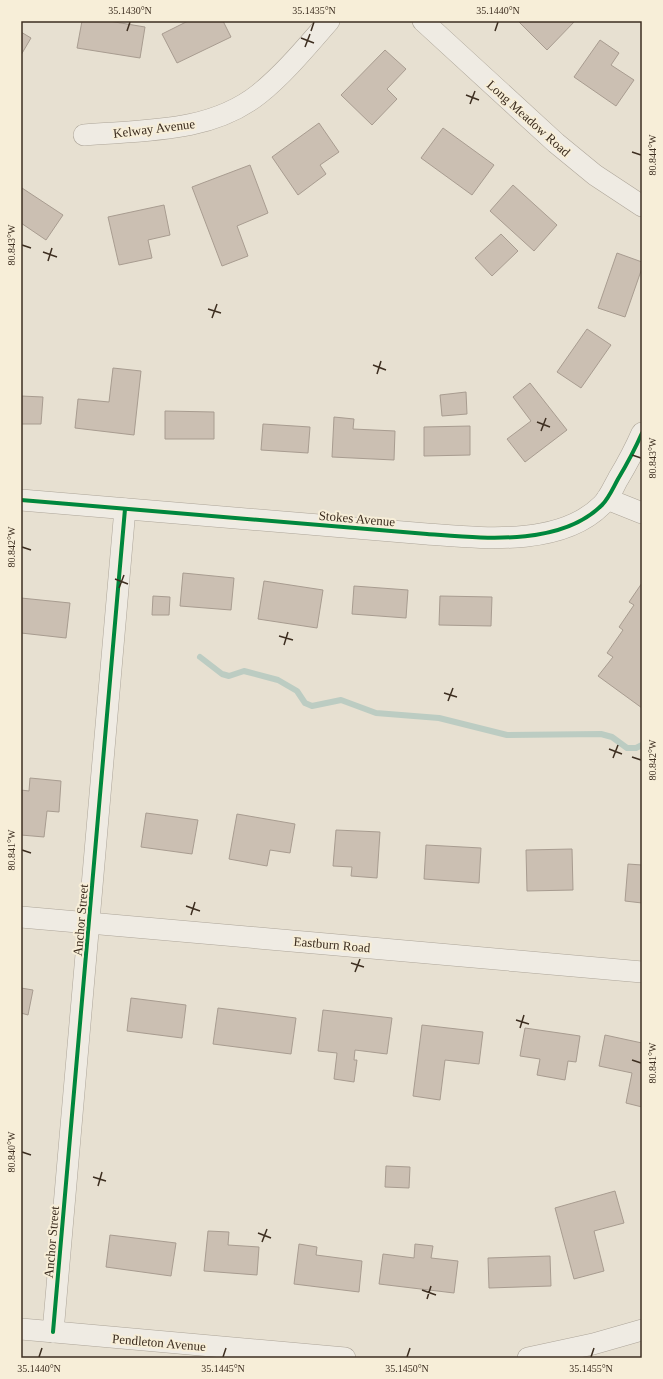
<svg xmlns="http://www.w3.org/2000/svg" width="663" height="1379" font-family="'Times New Roman',serif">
<rect width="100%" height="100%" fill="#e7e0d1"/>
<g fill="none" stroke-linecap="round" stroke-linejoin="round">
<path stroke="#bcccc2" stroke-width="6" d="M200,657L222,674L229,676L244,671L278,680L297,691L305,703L312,706L341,700L376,713L439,718L507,735L601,734L612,737L627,748H636L642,745"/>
</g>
<g fill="#cbbfb2" stroke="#a89c90">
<path d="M82,21H109L145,27L140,58L77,48Z"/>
<path d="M188,21H223L231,37L177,63L162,34Z"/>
<path d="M518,21H575L547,50Z"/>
<path d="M21,32L31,38L21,55Z"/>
<path d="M600,40L619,53L611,65L634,80L616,106L574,77Z"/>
<path d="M385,50L406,69L387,89L397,99L372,125L341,95Z"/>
<path d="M319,123L339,152L320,165L326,174L298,195L272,157Z"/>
<path d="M443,128L494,165L472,195L421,158Z"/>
<path d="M250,165L268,213L237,226L248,256L222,266L192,187Z"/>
<path d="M513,185L557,225L534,251L490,211Z"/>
<path d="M22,188L63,215L46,240L21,223V189Z"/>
<path d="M164,205L170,235L148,240L152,258L119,265L108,217Z"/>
<path d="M501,234L518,251L492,276L475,258Z"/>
<path d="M617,253L642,262V268L625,317L598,308Z"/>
<path d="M587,329L611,345L581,388L557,372Z"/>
<path d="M113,368L141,371L134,435L75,428L78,399L109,402Z"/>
<path d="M530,383L567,430L525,462L507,439L531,421L513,397Z"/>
<path d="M466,392L467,414L442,416L440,395Z"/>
<path d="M21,396L43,397L41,424H21Z"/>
<path d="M165,411L214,412V439H165Z"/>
<path d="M334,417L354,419L353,429L395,431L394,460L332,457Z"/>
<path d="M263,424L310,427L308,453L261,450Z"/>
<path d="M470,426V455L424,456V427Z"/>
<path d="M183,573L234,578L231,610L180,606Z"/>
<path d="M264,581L323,590L317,628L258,619Z"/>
<path d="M642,583V708L598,676L613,657L607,653L623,630L619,627L634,605L629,602Z"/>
<path d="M354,586L408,590L406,618L352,614Z"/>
<path d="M153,596L170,597L169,615H152Z"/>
<path d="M440,596L492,597L491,626L439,625Z"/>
<path d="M21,598L70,603L66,638L21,633Z"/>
<path d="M30,778L61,781L59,812L47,811L44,837L21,835V790L29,791Z"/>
<path d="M146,813L198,820L192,854L141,847Z"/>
<path d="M237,814L295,824L290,853L270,850L267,866L229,859Z"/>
<path d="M336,830L380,832L377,878L351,876L352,867L333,866Z"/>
<path d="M426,845L481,848L479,883L424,879Z"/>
<path d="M572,849L573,890L527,891L526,850Z"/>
<path d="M628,864L642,865V903L625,901Z"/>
<path d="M21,988L33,990L28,1015L21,1013Z"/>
<path d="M131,998L186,1005L182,1038L127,1031Z"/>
<path d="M218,1008L296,1018L291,1054L213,1044Z"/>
<path d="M323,1010L392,1018L387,1054L355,1050L354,1060H357L354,1082L334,1079L337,1053L318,1051Z"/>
<path d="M422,1025L483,1032L479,1064L445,1060L440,1100L413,1096Z"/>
<path d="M525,1028L580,1036L576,1062L568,1061L565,1080L537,1075L540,1059L520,1056Z"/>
<path d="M605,1035L642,1043V1107L626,1103L632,1073L599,1066Z"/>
<path d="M386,1166L410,1167L409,1188L385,1187Z"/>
<path d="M615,1191L624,1223L594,1231L604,1271L574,1279L555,1208Z"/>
<path d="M208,1231L229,1232L228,1245L259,1247L257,1275L204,1271Z"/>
<path d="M110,1235L176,1243L171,1276L106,1267Z"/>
<path d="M299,1244L317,1247L316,1255L362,1261L359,1292L294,1284Z"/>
<path d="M415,1244L433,1246L431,1258L458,1261L454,1293L379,1284L383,1254L414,1258Z"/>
<path d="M550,1256L551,1286L489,1288L488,1258Z"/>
</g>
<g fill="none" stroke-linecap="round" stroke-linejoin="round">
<defs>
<g id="minor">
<path d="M423,21L556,143L595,175L642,206"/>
<path d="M84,135C144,130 210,133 259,94C285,73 307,46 329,21"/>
<path d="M607,499L642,513"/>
<path d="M21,500L427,534C482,538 560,547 602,505C609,498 613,488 618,479C627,464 635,449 642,433"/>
<path d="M21,917L642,972"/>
<path d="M21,1329L345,1358"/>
<path d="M53,1332L125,509"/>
<path d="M528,1358L593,1344L642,1330"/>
</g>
</defs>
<use href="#minor" stroke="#ada599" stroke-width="22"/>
<use href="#minor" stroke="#efebe3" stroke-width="21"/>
<defs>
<g id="cycleway">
<path d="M21,500L427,534C482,538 560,547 602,505C609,498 613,488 618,479C627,464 635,449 642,433"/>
<path d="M53,1332L125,509"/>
</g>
</defs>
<use href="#cycleway" stroke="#f7eed8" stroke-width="6"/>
<use href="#cycleway" stroke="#00873e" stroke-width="4"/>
</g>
<path fill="none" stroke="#3d2e20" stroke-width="1.5" d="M127,31L130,22M311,31L314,22M495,31L498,22M301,38L314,43M305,47L310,34M466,95L479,100M470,104L475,91M632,152L641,155M22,245L31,248M43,252L57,257M48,261L52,248M208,309L221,313M212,318L217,304M373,365L386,370M377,374L381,361M537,422L550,427M541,431L546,418M632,455L641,458M22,547L31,550M115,579L128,584M119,588L124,575M279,636L293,640M284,645L288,632M444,693L457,697M448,701L453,688M609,749L622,754M632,757L641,760M613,758L618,745M22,850L31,853M186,906L200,911M191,915L195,902M351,963L364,967M355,972L360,959M516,1020L529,1024M520,1028L524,1015M632,1060L641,1063M22,1152L31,1155M93,1177L106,1181M98,1186L102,1172M258,1233L271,1238M262,1242L267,1229M422,1290L436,1295M427,1299L431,1286M39,1357L42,1348M223,1357L226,1348M407,1357L410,1348M591,1357L594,1348"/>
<g text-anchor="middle" stroke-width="4" stroke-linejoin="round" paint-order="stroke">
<g font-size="13" fill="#3d2e20" stroke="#f7eed8">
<text transform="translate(529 118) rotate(42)" y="5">Long Meadow Road</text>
<text transform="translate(154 128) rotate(-7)" y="5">Kelway Avenue</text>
<text transform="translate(357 518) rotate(5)" y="5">Stokes Avenue</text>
<text transform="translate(80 920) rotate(-85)" y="5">Anchor Street</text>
<text transform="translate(332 944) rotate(5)" y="5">Eastburn Road</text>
<text transform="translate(51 1242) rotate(-85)" y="5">Anchor Street</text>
<text transform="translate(159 1342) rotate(5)" y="5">Pendleton Avenue</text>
</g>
</g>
<rect width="663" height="1379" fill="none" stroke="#f7eed8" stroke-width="44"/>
<rect x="22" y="22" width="619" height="1335" fill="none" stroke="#3d2e20" stroke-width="1.5"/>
<g font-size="10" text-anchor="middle" fill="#3d2e20">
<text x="130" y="14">35.1430°N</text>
<text x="314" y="14">35.1435°N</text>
<text x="498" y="14">35.1440°N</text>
<text transform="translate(652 155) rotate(-90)" y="4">80.844°W</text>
<text transform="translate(11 245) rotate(-90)" y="4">80.843°W</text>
<text transform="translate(652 458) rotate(-90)" y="4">80.843°W</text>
<text transform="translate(11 547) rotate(-90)" y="4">80.842°W</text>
<text transform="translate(652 760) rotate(-90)" y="4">80.842°W</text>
<text transform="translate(11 850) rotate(-90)" y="4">80.841°W</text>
<text transform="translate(652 1063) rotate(-90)" y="4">80.841°W</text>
<text transform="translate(11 1152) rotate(-90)" y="4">80.840°W</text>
<text x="39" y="1372">35.1440°N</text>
<text x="223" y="1372">35.1445°N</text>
<text x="407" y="1372">35.1450°N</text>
<text x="591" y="1372">35.1455°N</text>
</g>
</svg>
